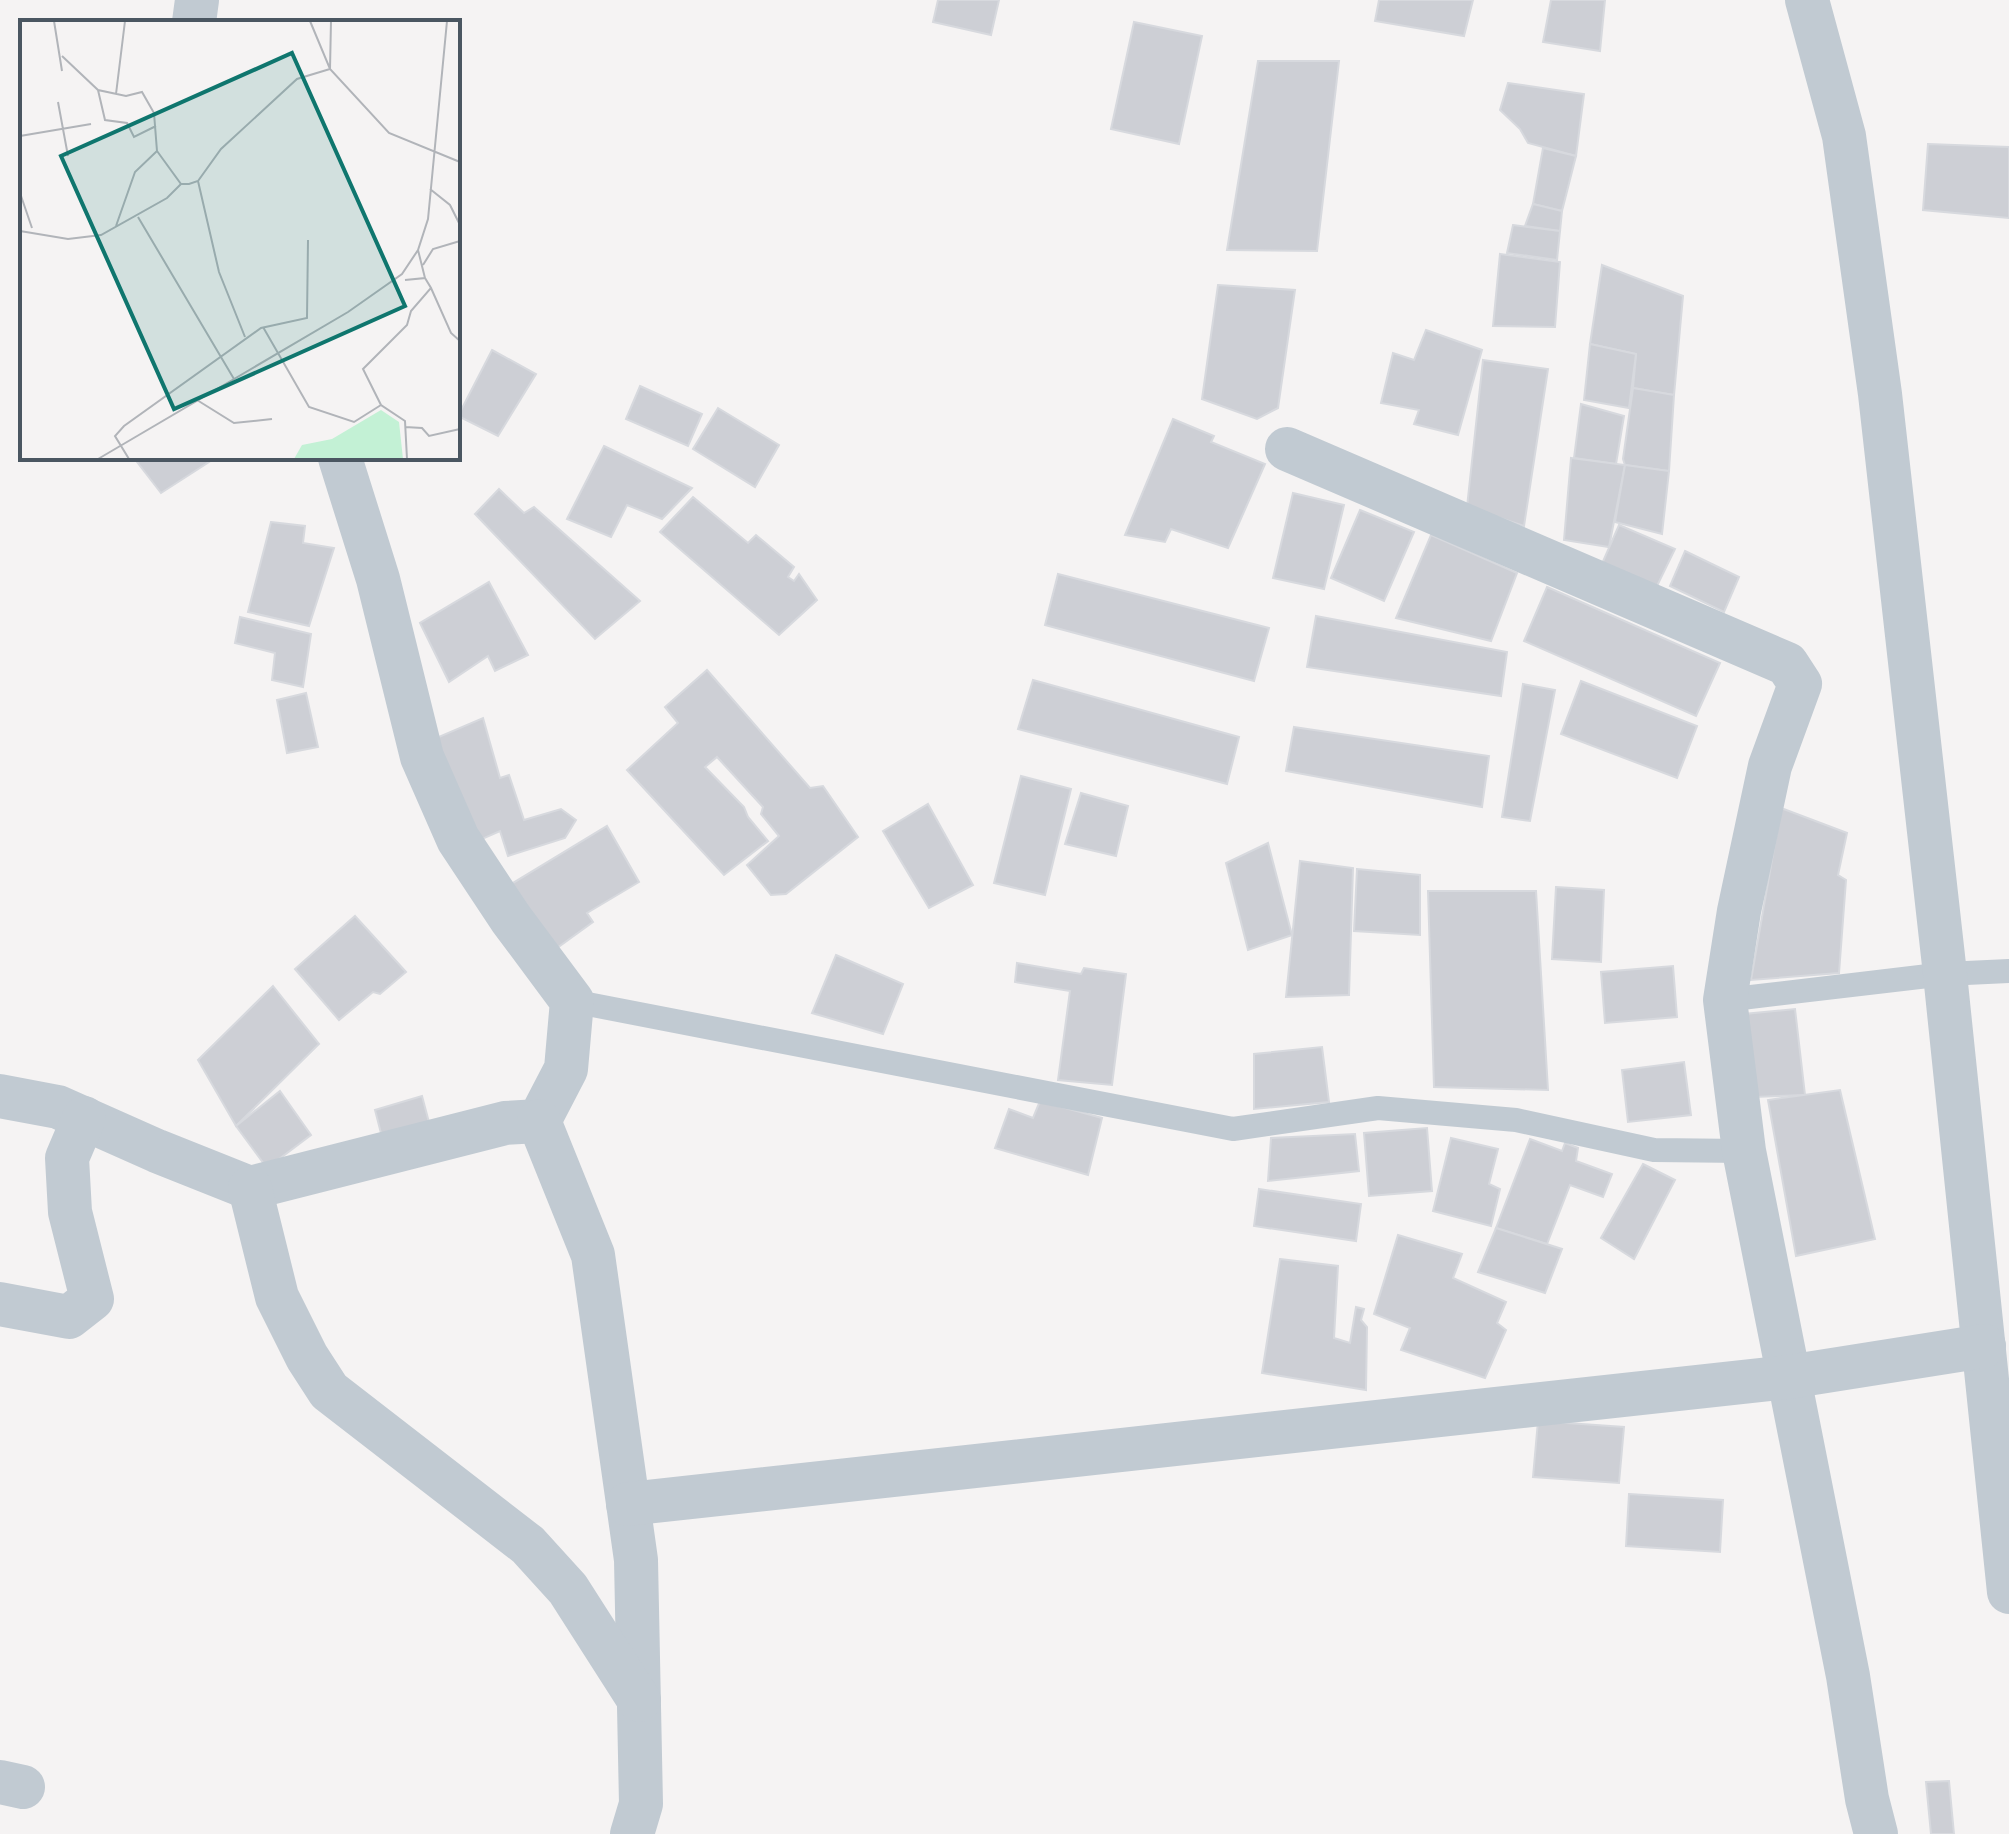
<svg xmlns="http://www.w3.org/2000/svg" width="2009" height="1834" font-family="Jost,sans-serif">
<rect width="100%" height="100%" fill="#f5f3f3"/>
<g fill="#cdcfd5" stroke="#d7d9de" stroke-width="2">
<path d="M938,0H999L991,35L933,22Z"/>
<path d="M1379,0H1473L1464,36L1375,21Z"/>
<path d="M1551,0H1605L1600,51L1543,42Z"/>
<path d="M1134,22L1202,36L1179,144L1111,129Z"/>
<path d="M1258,61H1339L1317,251L1227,250Z"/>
<path d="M1508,83L1584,94L1576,156L1528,143L1520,129L1500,110Z"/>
<path d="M1928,144L2009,147V218L1923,210Z"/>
<path d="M1543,148L1576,156L1562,211L1533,204Z"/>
<path d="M1533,204L1562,211L1560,231L1525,226Z"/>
<path d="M1513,225L1560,231L1557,260L1507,253Z"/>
<path d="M1500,254L1560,262L1555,327L1493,326Z"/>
<path d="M1602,265L1683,296L1674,395L1633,388L1636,354L1590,344Z"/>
<path d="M1218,285L1295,290L1278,408L1257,419L1202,399Z"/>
<path d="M1426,330L1482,350L1458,435L1414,424L1419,410L1381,403L1393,353L1414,360Z"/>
<path d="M1590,344L1636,354L1629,408L1584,400Z"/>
<path d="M492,350L536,374L498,436L458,416Z"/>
<path d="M1483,360L1548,369L1524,526L1467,507Z"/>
<path d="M640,386L702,414L688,446L626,419Z"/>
<path d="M1633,388L1674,395L1669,471L1625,465L1623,459Z"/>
<path d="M1581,404L1624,416L1616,464L1574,458Z"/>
<path d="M718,408L779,445L755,487L693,449Z"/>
<path d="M1173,419L1214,436L1211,442L1265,464L1228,548L1171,529L1165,542L1125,535Z"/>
<path d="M604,446L692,488L662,519L627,505L611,537L567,519Z"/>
<path d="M134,458H206L209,462L161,493Z"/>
<path d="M1571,458L1625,465L1609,547L1564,540Z"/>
<path d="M1625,465L1669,471L1662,534L1615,522Z"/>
<path d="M499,489L524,513L534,507L640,601L595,639L475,514Z"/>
<path d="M1293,493L1344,505L1324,589L1273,578Z"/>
<path d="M693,497L748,543L756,535L794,567L788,577L794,581L799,574L817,600L779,635L660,532Z"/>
<path d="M1360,510L1414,532L1384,601L1331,578Z"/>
<path d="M271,522L305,526L303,543L334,548L309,626L248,612Z"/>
<path d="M1619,525L1675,549L1656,588L1601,566Z"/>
<path d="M1431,535L1517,573L1491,641L1396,618Z"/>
<path d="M1685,551L1739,577L1724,612L1670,586Z"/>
<path d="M1058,574L1269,628L1254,681L1045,625Z"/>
<path d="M489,582L528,655L495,671L488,656L449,682L420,623Z"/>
<path d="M1547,587L1720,663L1696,716L1524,641Z"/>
<path d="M1316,616L1507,652L1501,696L1307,667Z"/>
<path d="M240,617L311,634L303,687L272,680L275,653L235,643Z"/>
<path d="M707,670L810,788L823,786L858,837L786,894L771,895L747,865L779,836L761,814L763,807L717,757L705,767L744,807L748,817L768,841L724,875L627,770L678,723L665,707Z"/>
<path d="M1033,680L1239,737L1227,784L1018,729Z"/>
<path d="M1581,681L1697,726L1677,778L1561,734Z"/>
<path d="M1523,684L1555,690L1530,821L1502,817Z"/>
<path d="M306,693L318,747L287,753L277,700Z"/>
<path d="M483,718L500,778L509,775L524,820L561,809L576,820L565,838L508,856L500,831L473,843L434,739Z"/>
<path d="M1294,727L1489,756L1482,807L1286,771Z"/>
<path d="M1021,776L1071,789L1045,895L994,883Z"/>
<path d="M1081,793L1128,806L1116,856L1065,844Z"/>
<path d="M928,804L973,885L929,908L883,831Z"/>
<path d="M1781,808L1847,833L1838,875L1846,880L1839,973L1751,980Z"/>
<path d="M607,826L639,882L587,913L593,922L550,953L503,889Z"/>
<path d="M1268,843L1292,935L1248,950L1226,863Z"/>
<path d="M1300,861L1353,868L1349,995L1286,997Z"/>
<path d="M1357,869L1420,875V935L1354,931Z"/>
<path d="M1556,887L1604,890L1601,962L1552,959Z"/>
<path d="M1428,891H1536L1548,1090L1434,1087Z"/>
<path d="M355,916L406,972L380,994L373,992L339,1020L295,969Z"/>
<path d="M836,955L903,984L883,1034L812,1013Z"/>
<path d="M1017,963L1081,974L1084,968L1126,974L1112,1085L1058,1080L1070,991L1015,982Z"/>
<path d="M1673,966L1677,1017L1605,1023L1601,972Z"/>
<path d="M273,986L319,1044L236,1126L198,1060Z"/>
<path d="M1795,1009L1805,1095L1753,1097L1744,1014Z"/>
<path d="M1322,1047L1329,1102L1254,1109V1054Z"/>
<path d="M1684,1062L1691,1115L1628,1122L1622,1070Z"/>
<path d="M1840,1090L1875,1239L1796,1256L1768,1100Z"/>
<path d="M280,1091L311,1135L267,1168L236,1126Z"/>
<path d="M422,1096L430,1126L383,1141L375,1110Z"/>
<path d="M1040,1101L1102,1118L1088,1175L995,1148L1009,1109L1033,1118Z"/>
<path d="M1427,1128L1432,1191L1369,1196L1364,1133Z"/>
<path d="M1355,1134L1359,1171L1268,1181L1271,1138Z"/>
<path d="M1451,1138L1498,1149L1489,1184L1500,1189L1491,1226L1433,1211Z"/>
<path d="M1530,1139L1562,1151L1565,1143L1578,1148L1576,1161L1612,1174L1603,1197L1570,1185L1547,1244L1496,1228Z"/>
<path d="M1643,1164L1675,1180L1634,1259L1601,1238Z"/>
<path d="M1259,1189L1361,1204L1356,1241L1254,1226Z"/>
<path d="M1496,1228L1562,1249L1545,1293L1478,1272Z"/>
<path d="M1398,1235L1462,1254L1453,1278L1506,1302L1497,1323L1506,1330L1485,1378L1401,1350L1410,1328L1374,1314Z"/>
<path d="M1280,1259L1338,1266L1334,1338L1350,1343L1356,1307L1364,1309L1361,1320L1367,1327L1366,1390L1262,1373Z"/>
<path d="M1538,1421L1624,1427L1619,1483L1533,1477Z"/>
<path d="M1629,1494L1723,1500L1720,1552L1626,1546Z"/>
<path d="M1949,1781L1954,1834H1931L1926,1782Z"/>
</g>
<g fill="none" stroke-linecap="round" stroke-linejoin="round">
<g stroke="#c1cad2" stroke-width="24">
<path d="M1725,1000L1945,974L2009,971"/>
<path d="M572,1001L1233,1129L1378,1108L1516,1120L1654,1150L1744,1151"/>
</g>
<g stroke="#c1cad2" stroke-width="44">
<path d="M1807,0L1844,136L1880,394L1945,974L2009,1592"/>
<path d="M194,22L197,0"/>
<path d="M1287,449L1787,664L1800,684L1770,766L1739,911L1725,1000L1744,1151L1848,1676L1867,1799L1876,1834"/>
<path d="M0,1096L58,1107L157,1151L250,1188L505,1123L539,1121L566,1069L572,1001L511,919L458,839L422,757L378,579L340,458"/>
<path d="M539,1121L593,1255L636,1560L641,1804L632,1834"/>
<path d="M250,1188L277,1297L307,1357L329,1391L528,1545L568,1589L639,1700"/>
<path d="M0,1304L69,1317L92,1299L70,1212L67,1158L84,1118"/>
<path d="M628,1504L1788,1377L1984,1346"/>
<path d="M0,1782L23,1787"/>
</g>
</g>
<g transform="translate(20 20)">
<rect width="440" height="440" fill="#f5f3f3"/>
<path d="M361,390L379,402L383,439H274L282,425L312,419Z" fill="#c3f1d5"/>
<path fill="none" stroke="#b1b4b9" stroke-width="2" d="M34,1L42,51M290,1L310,49L369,113L440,142M42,36L78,70L106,76L122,72L134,93L137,131L161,164H169L178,161L201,129L277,59L310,49L311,1M78,70L85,100L107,103L114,117L136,106M96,74L105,1M38,82L48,136M0,116L71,104M178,161L199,252L225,317M410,169L430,185L440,205M0,173L12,208M118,197L214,359M96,206L115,152L137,131M0,211L48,219L81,215L147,178L161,164M403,245L413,229L440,221M385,260L405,258L398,230M411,268L431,313L440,321M243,307L289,387L334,402L361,385M177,380L214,403L252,399M385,407L402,408L409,416L440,409M78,439L328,292L382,254L398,230L408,199L427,1M109,439L95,416L104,406L241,308L287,298L288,220M387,439L385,401L361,385L343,349L387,305L391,291L411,268L405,258"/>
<path fill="#0f766e" fill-opacity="0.15" stroke="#0f766e" stroke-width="4" d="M272,33L385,286L154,389L41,136Z"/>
<rect width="440" height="440" fill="none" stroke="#4a5661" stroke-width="4"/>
</g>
</svg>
